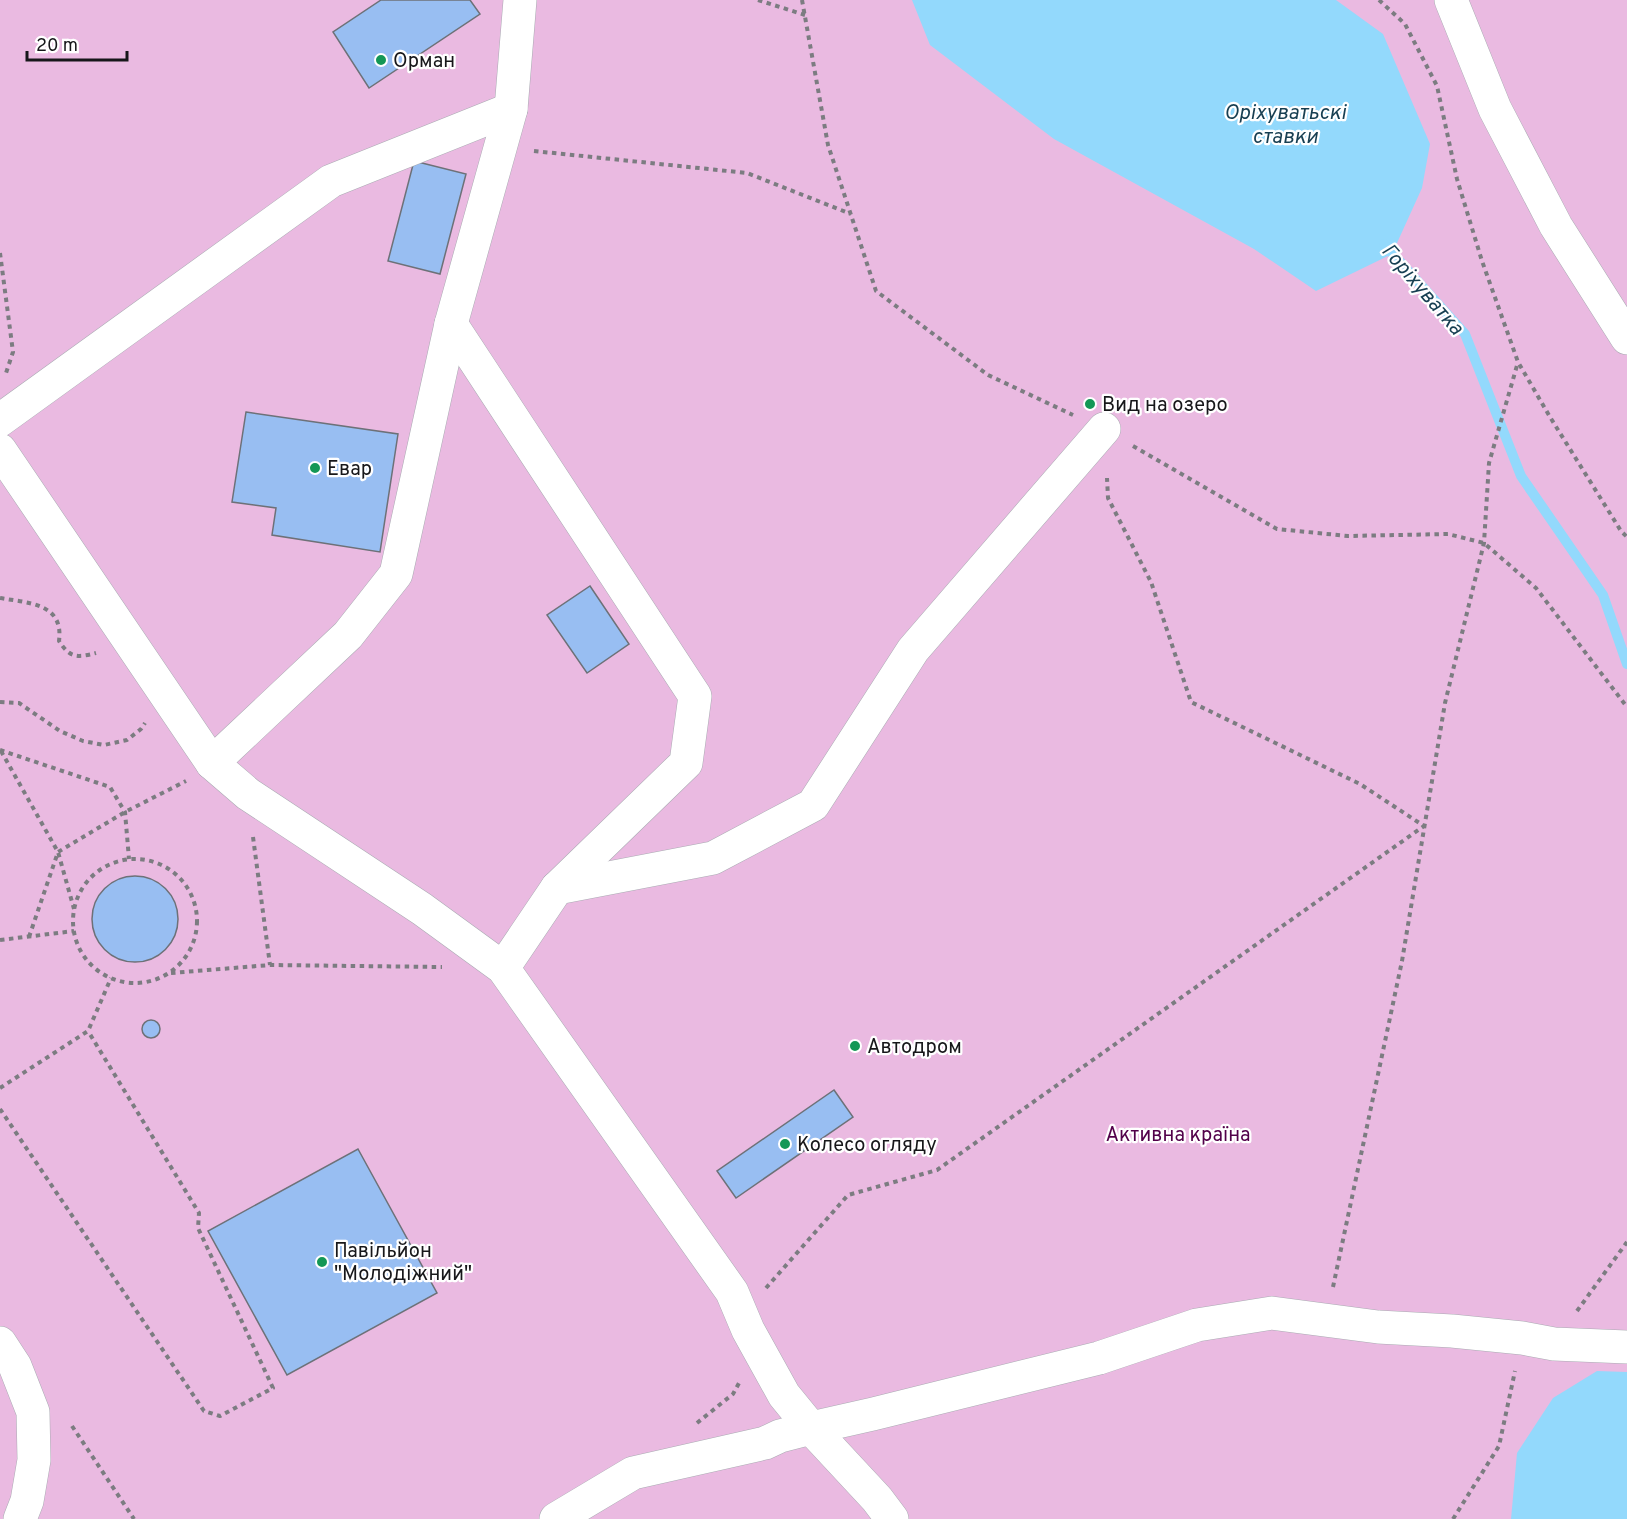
<svg xmlns="http://www.w3.org/2000/svg" width="1627" height="1519" font-family="Overpass,sans-serif">
<rect width="100%" height="100%" fill="#f1f2fa"/>
<rect fill="#eabae1" x="0" y="0" width="1627" height="1519"/>
<g fill="#93d9fc">
<path d="M912,0H1336L1383,34L1430,144L1422,188L1392,254L1316,291L1254,249L1054,139L930,45Z"/>
<path d="M1597,1371L1627,1372V1519H1511L1517,1453L1553,1398Z"/>
</g>
<g fill="none" stroke-linecap="round" stroke-linejoin="round">
<path stroke="#93d9fc" stroke-width="10" d="M1384,244L1465,334L1521,476L1603,595L1627,664"/>
</g>
<g fill="#98bef2" stroke="#6d7178" stroke-width="1.5">
<path d="M381,0H470L480,14L369,88L333,32Z"/>
<path d="M414,161L466,174L440,274L388,261Z"/>
<path d="M246,412L398,434L380,552L272,535L276,508L232,502Z"/>
<path d="M590,586L629,644L587,673L547,615Z"/>
<circle cx="135" cy="919" r="43"/>
<circle cx="151" cy="1029" r="9"/>
<path d="M834,1090L853,1117L736,1198L717,1171Z"/>
<path d="M358,1149L437,1293L287,1375L208,1231Z"/>
</g>
<g fill="none" stroke-linecap="round" stroke-linejoin="round">
<defs>
<g id="minor">
<path d="M1451,0L1495,109L1556,226L1627,338"/>
<path d="M451,324L695,696L686,763L557,888L503,968"/>
<path d="M0,420L331,181L511,109"/>
<path d="M0,450L212,763L248,794L422,909L503,968L732,1292L748,1330L784,1395L811,1428L877,1499L892,1519"/>
<path d="M212,763L348,635L396,574L451,324L511,109L520,0"/>
<path d="M557,888L713,858L813,805L913,650L1104,429"/>
<path d="M0,1343L15,1366L33,1412L34,1460L27,1501L20,1519"/>
<path d="M556,1519L633,1473L765,1443L780,1436L811,1428L873,1414L1099,1358L1197,1325L1272,1313L1378,1327L1452,1331L1522,1338L1554,1344L1627,1347"/>
</g>
</defs>
<use href="#minor" stroke="#aaabb3" stroke-width="34"/>
<g stroke="#7c7c81" stroke-width="4" stroke-dasharray="4.5 4.5" stroke-linecap="butt">
<path d="M758,0L805,15"/>
<path d="M802,0L828,145L876,291L988,375L1073,415"/>
<path d="M1379,0L1405,24L1437,86L1457,179L1482,261L1518,362L1550,417L1621,531L1627,537"/>
<path d="M534,151L747,173L851,214"/>
<path d="M0,253L13,352L6,373"/>
<path d="M1133,446L1277,529L1348,536L1448,534L1484,543L1536,588L1627,707"/>
<path d="M0,598C28,603 64,603 59,641C70,658 77,658 96,653"/>
<path d="M0,702L19,703L60,731L83,741L104,745L127,740L141,729L145,723"/>
<path d="M0,750L110,787L125,812L129,859"/>
<path d="M1,751L58,852L74,909"/>
<path d="M253,837L270,965"/>
<circle cx="135" cy="921" r="62"/>
<path d="M29,937L58,852L125,812L186,781"/>
<path d="M0,940L74,931"/>
<path d="M171,973L270,965L442,967"/>
<path d="M0,1088L88,1031L111,978"/>
<path d="M0,1109L204,1411L220,1416L273,1388L198,1228L199,1213L88,1031"/>
<path d="M1333,1287L1402,961L1445,703L1484,543L1489,463L1518,362"/>
<path d="M766,1288L848,1195L937,1170L1424,826L1360,784L1191,702L1151,582L1108,498L1107,478"/>
<path d="M1577,1311L1627,1242"/>
<path d="M697,1423L733,1394L739,1383"/>
<path d="M72,1426L134,1519"/>
<path d="M1453,1519L1499,1446L1515,1371"/>
</g>
<use href="#minor" stroke="#fff" stroke-width="33"/>
</g>
<g fill="#149756" stroke="#fff" stroke-width="2">
<circle cx="381" cy="60" r="6"/>
<circle cx="1090" cy="404" r="6"/>
<circle cx="315" cy="468" r="6"/>
<circle cx="855" cy="1046" r="6"/>
<circle cx="785" cy="1144" r="6"/>
<circle cx="322" cy="1262" r="6"/>
</g>
<g text-anchor="middle" stroke-width="4.5" stroke-linejoin="round" paint-order="stroke">
<g font-size="20" fill="#17171a" stroke="#fff" text-anchor="start">
<text x="393" y="67">Орман</text>
<text x="1102" y="411">Вид на озеро</text>
<text x="327" y="475">Евар</text>
<text x="867" y="1053">Автодром</text>
<text x="797" y="1151">Колесо огляду</text>
<text x="334" y="1257">Павільйон<tspan x="334" dy="23">"Молодіжний"</tspan></text>
</g>
<g font-size="20" fill="#52004a" stroke="#fff">
<text x="1178" y="1141">Активна країна</text>
</g>
<g font-size="21" font-style="italic" fill="#173f52" stroke="#fff">
<text x="1285" y="119">Оріхуватьскі<tspan x="1285" dy="24">ставки</tspan></text>
<text transform="translate(1423 289) rotate(49)" y="7">Горіхуватка</text>
</g>
</g>
<path d="M27 51v9h100v-9" fill="none" stroke="#17171a" stroke-width="3"/>
<text x="36" y="51" font-size="18" fill="#17171a" stroke="#ffffff" stroke-width="4.5" paint-order="stroke">20 m</text>
</svg>
